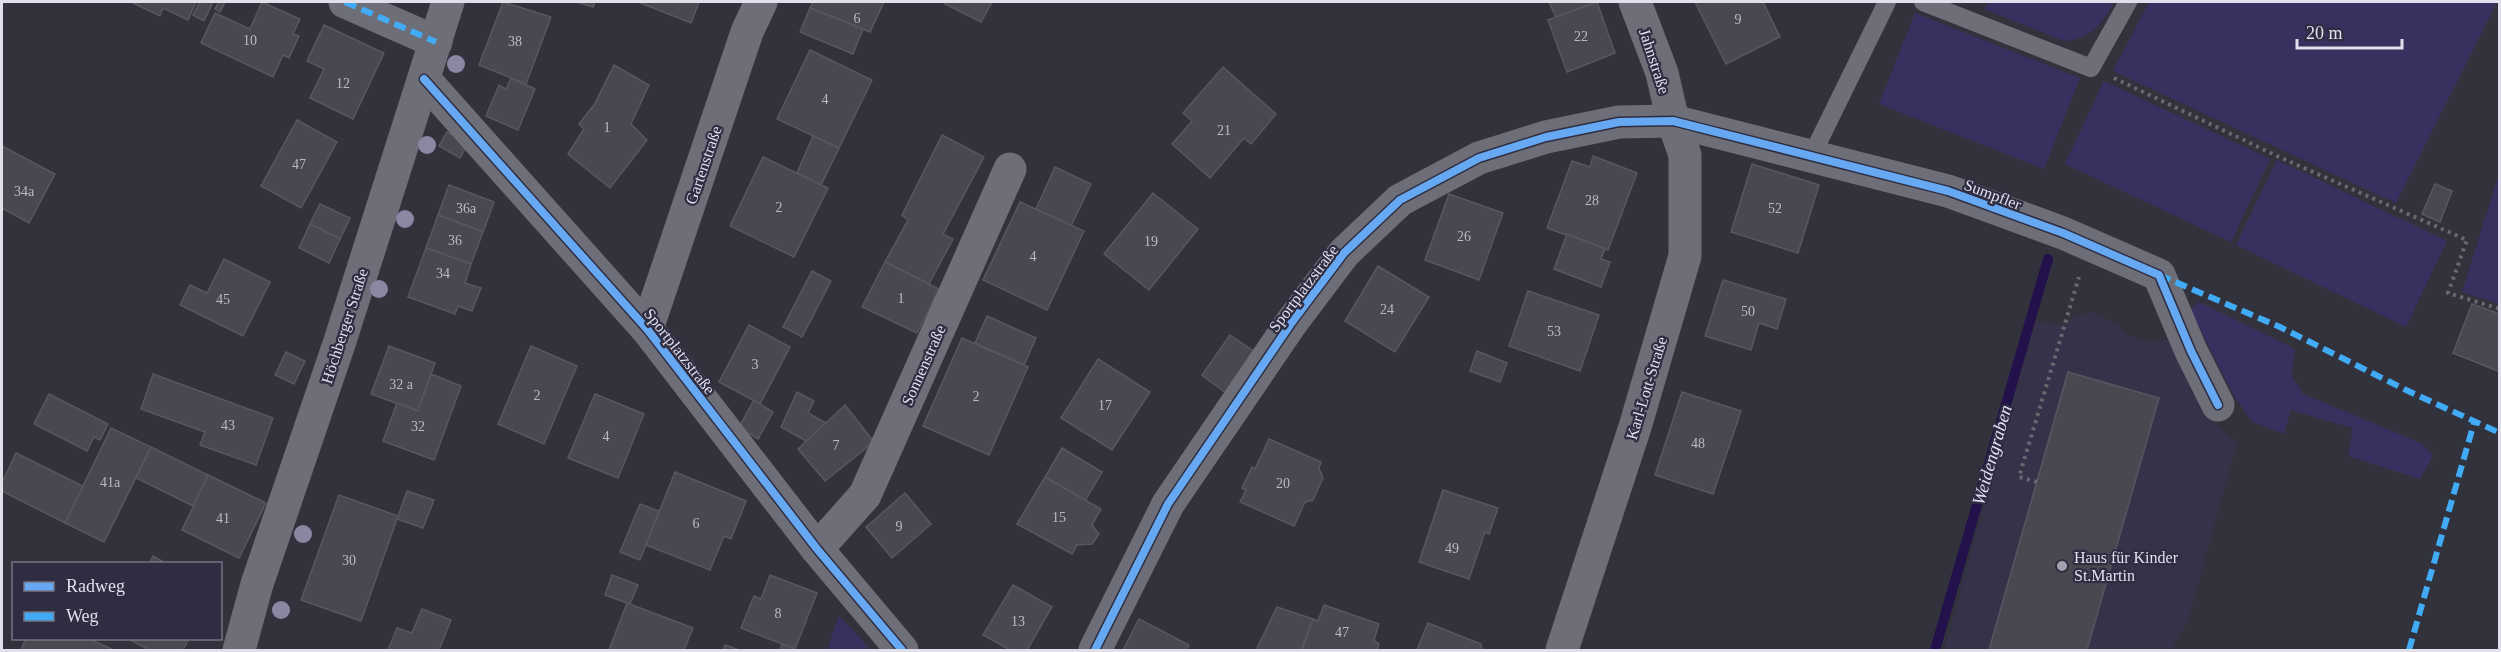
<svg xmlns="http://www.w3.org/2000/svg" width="2501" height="652" font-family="'Times New Roman',serif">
<rect width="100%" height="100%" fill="#32323c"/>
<path fill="#35324a" d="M2092,312L2119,326L2129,336L2150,342L2169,340L2194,395L2214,423L2237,442L2188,620L2171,650H1944L2035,320L2060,326L2073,317Z"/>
<g fill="#38305f">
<path d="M1988,2H2114C2102,24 2091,39 2064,41L1984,9Z"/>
<path d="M2149,2H2497L2396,203L2113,71Z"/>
<path d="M1915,13L2080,78L2044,169L1879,104Z"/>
<path d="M2104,81L2270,159L2231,242L2065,164Z"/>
<path d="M2277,160L2447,241L2406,327L2236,245Z"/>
<path d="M2499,174L2500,304H2499L2462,292Z"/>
<path d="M2199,302L2295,349L2291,375L2303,394L2421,443L2433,456L2420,479L2348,456L2353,428L2291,410L2284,434L2251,421L2234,396L2190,310Z"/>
<path d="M839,616L856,633L870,650H827Z"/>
</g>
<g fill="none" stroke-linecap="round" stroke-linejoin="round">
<path stroke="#22114b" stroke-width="10" d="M1935,650L2048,259"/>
</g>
<g fill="#494851" stroke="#585761" stroke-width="1.5">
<path d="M131,2H196L188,20L163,8L160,16Z"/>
<path d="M200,2H213L204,21L193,15Z"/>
<path d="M219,2H225L220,12L215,9Z"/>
<path d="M262,2L300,19L293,34L299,36L289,58L283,55L273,77L201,43L215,13L250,29Z"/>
<path d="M503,2L551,17L526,84L479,65Z"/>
<path d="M576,2H595L593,7Z"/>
<path d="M638,2H699L691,23Z"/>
<path d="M813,2H884L870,32L810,8Z"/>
<path d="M946,2H992L981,22L945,4Z"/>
<path d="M1549,2H1590L1591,4L1556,17Z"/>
<path d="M1597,2L1615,53L1567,72L1548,20Z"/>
<path d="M1695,2H1763L1780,37L1726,64Z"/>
<path d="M810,8L863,29L853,54L800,32Z"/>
<path d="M324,25L384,53L353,119L310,98L324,69L307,61Z"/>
<path d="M810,50L872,80L839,148L777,119Z"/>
<path d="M614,65L649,85L631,124L647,140L610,188L568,154L584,129L579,124L594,105Z"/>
<path d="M1223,67L1276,114L1251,144L1244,138L1210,178L1172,144L1192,121L1183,113Z"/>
<path d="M511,78L535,89L518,130L486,116L499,85L506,89Z"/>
<path d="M297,120L337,142L301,208L261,186Z"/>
<path d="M447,132L468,144L460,158L439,146Z"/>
<path d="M942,135L984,157L943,234L953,239L929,284L885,262L908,220L902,215Z"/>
<path d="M813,136L839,148L821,185L797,173Z"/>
<path d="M2,146L55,174L29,223L2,208Z"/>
<path d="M1593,156L1637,173L1608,250L1547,228L1572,161L1590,167Z"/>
<path d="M763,157L828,188L794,257L730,226Z"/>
<path d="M1752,164L1819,185L1798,253L1731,232Z"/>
<path d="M1055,167L1091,184L1071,226L1036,209Z"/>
<path d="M2435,184L2452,191L2440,222L2422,214Z"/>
<path d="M449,185L494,202L483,232L438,215Z"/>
<path d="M1153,193L1198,229L1149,290L1104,254Z"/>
<path d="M1449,194L1503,213L1479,280L1425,260Z"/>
<path d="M1020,202L1084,231L1047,310L983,280Z"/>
<path d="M320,204L350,218L340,239L310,224Z"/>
<path d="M438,215L483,232L471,264L426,248Z"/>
<path d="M310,224L340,239L329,263L299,248Z"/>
<path d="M1567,234L1605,249L1601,259L1610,262L1601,287L1554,269Z"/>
<path d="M426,248L471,264L465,283L481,288L472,311L458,306L455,314L408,297Z"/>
<path d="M224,259L270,282L243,336L180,305L190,285L207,293Z"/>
<path d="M885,262L939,289L917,333L862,307Z"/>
<path d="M1378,266L1429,297L1395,352L1345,321Z"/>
<path d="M812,271L831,281L802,337L783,327Z"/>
<path d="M1723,280L1786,299L1777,329L1759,323L1751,350L1705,336Z"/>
<path d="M1528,291L1599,315L1580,371L1509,346Z"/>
<path d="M2472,304L2500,314V372L2453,353Z"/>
<path d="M987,316L1036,338L1024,365L975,343Z"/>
<path d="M749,325L790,347L760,404L719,382Z"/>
<path d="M1230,335L1255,352L1226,393L1202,375Z"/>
<path d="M962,338L1028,367L989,455L923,426Z"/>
<path d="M389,346L435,363L418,411L371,394Z"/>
<path d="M531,346L577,366L544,444L498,424Z"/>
<path d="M1477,351L1507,363L1500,382L1470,371Z"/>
<path d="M286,352L305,361L294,384L275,375Z"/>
<path d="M1098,359L1150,392L1112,450L1061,418Z"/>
<path d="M2068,372L2159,398L2087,650H1989Z"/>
<path d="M153,374L273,418L256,465L200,445L205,432L141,409Z"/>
<path d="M431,374L461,386L434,460L383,441L397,403L418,411Z"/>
<path d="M797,392L814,401L808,413L826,423L806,441L781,427Z"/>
<path d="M1682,392L1741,411L1713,494L1655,475Z"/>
<path d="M49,394L108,424L100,440L94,437L87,451L34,424Z"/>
<path d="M595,394L644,414L618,478L568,458Z"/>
<path d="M754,400L773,412L758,439L739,427Z"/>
<path d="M845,405L874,442L825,481L798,449Z"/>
<path d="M111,428L151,447L104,542L65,523Z"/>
<path d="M1269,439L1321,462L1319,468L1323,478L1313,500L1305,502L1294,526L1240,502L1246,490L1242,488L1252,467L1255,469Z"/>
<path d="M151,447L208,475L193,506L136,478Z"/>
<path d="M1062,448L1102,472L1085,501L1045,477Z"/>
<path d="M16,453L83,486L65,523L2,491V483Z"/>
<path d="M675,472L746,501L731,539L724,536L710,570L646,545Z"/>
<path d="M208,475L266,503L239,558L182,530Z"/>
<path d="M1045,477L1101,509L1092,525L1099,534L1092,544L1077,545L1072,554L1017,524Z"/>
<path d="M1443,490L1498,508L1489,534L1485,532L1469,579L1419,562Z"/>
<path d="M407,491L434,500L423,528L397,519Z"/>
<path d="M905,493L931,524L892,558L866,527Z"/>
<path d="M339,495L398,516L361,621L301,600Z"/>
<path d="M640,504L659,511L640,560L620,552Z"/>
<path d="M153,556L167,564H149Z"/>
<path d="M612,575L638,585L630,604L605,595Z"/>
<path d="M770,575L817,593L795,649L741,628L754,596L761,599Z"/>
<path d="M1013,585L1052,607L1027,650H1010L983,635Z"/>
<path d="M627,603L693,628L684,650H609Z"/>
<path d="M1324,605L1379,624L1374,640L1379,644L1377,650H1302L1313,619L1318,621Z"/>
<path d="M1277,607L1313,619L1301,650H1256Z"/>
<path d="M422,609L451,620L439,650H388L397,628L412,633Z"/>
<path d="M1139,619L1189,645L1186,650H1123Z"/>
<path d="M1428,623L1481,644L1482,650H1417Z"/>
<path d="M26,638H87L114,650H21Z"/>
<path d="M127,638H189L183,650H149Z"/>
<path d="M782,644L795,649V650H780Z"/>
<path d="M725,645L739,650H723Z"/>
</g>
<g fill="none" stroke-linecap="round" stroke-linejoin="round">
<g stroke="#68686f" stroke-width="4" stroke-dasharray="3 4.5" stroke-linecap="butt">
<path d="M2114,78L2277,156L2467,240L2448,293L2500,309"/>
<path d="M2037,482L2019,477L2079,277"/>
</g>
<g stroke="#6e6e78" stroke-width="18">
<path d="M1923,2L2091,68L2128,2"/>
<path d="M1811,157L1887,2"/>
</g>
<g stroke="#6e6e78" stroke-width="33">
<path d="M345,2L436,42"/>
<path d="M424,79L647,329L817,549L902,650"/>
<path d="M647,329L747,32L761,2"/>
<path d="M817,549L865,495L1010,169"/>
<path d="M239,650L257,584L339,344L448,2"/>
<path d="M1095,650L1168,504L1292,322L1344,253L1400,200L1479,158L1546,137L1619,122L1673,121L1948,191L2063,233L2159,275L2191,351L2218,405"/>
<path d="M1562,650L1635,427L1685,256V155L1673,121L1662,73L1635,2"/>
</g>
<g stroke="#42abf6" stroke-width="6" stroke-dasharray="12 6" stroke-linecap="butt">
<path d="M345,2L436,42"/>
<path d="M2159,275L2280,327L2406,390L2500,433"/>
<path d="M2409,650L2474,423"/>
</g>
<defs>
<g id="cycleway">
<path d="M424,79L647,329L817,549L902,650"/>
<path d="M1095,650L1168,504L1292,322L1344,253L1400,200L1479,158L1546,137L1619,122L1673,121L1948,191L2063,233L2159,275L2191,351L2218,405"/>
</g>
</defs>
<use href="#cycleway" stroke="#2f2d41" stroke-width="11"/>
<use href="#cycleway" stroke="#66a8f1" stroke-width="8"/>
</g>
<g fill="#8987a2">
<circle cx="456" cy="64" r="9"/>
<circle cx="427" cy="145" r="9"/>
<circle cx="405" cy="219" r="9"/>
<circle cx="379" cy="289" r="9"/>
<circle cx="303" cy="534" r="9"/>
<circle cx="281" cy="610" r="9"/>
</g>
<circle fill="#a3a2ae" stroke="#2f2d41" stroke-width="2" cx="2062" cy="566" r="6"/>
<g text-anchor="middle" stroke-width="4.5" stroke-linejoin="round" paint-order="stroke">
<g font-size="14" fill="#bab9c5">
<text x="857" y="23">6</text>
<text x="1738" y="24">9</text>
<text x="1581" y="41">22</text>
<text x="250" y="45">10</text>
<text x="515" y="46">38</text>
<text x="343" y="88">12</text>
<text x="825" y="104">4</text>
<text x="607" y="132">1</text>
<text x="1224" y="135">21</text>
<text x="299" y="169">47</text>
<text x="24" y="196">34a</text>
<text x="1592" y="205">28</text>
<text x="779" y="212">2</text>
<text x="466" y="213">36a</text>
<text x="1775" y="213">52</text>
<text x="1464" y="241">26</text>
<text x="455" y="245">36</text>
<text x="1151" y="246">19</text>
<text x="1033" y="261">4</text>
<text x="443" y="278">34</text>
<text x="901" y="303">1</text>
<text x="223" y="304">45</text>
<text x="1387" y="314">24</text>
<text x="1748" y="316">50</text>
<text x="1554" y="336">53</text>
<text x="755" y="369">3</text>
<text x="401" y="389">32 a</text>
<text x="537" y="400">2</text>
<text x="976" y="401">2</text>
<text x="1105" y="410">17</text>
<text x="228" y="430">43</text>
<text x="418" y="431">32</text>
<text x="606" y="441">4</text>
<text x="1698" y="448">48</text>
<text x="836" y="450">7</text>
<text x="110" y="487">41a</text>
<text x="1283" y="488">20</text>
<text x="1059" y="522">15</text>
<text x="223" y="523">41</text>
<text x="696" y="528">6</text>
<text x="899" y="531">9</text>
<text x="1452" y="553">49</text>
<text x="349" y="565">30</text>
<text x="778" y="618">8</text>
<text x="1018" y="626">13</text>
<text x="1342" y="637">47</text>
</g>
<g font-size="16" fill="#e0dfec" stroke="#2f2d41">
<text transform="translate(1655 61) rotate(72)" y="6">Jahnstraße</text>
<text transform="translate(703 165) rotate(-71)" y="6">Gartenstraße</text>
<text transform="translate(1993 194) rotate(21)" y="6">Sumpfler</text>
<text transform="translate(1303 288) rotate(-53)" y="6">Sportplatzstraße</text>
<text transform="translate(344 326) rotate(-72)" y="6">Höchberger Straße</text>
<text transform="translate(680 351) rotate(52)" y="6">Sportplatzstraße</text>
<text transform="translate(923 365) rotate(-66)" y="6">Sonnenstraße</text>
<text transform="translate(1646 388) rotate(-73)" y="6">Karl-Lott-Straße</text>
</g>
<g font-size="16" fill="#e0dfec" stroke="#2f2d41" text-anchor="start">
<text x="2074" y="563">Haus für Kinder<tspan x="2074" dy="18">St.Martin</tspan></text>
</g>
<g font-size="18" font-style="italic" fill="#e3e1f6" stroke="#2f2d41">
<text transform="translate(1992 455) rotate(-74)" y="6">Weidengraben</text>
</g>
</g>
<rect width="2501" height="652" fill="none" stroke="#e0dfec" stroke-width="6"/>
<rect x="12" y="562" width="210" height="78" fill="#2f2d41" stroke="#767485" stroke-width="1.5"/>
<rect x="24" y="582" width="30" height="9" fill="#66a8f1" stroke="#767485" stroke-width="1.5"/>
<text x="66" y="592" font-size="18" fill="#e0dfec">Radweg</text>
<rect x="24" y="612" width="30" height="9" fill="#42abf6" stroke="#767485" stroke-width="1.5"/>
<text x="66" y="622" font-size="18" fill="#e0dfec">Weg</text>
<path d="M2297 39v9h105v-9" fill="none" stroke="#e0dfec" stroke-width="3"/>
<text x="2306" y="39" font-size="18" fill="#e0dfec" stroke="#2f2d41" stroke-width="4.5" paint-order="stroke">20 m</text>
</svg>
